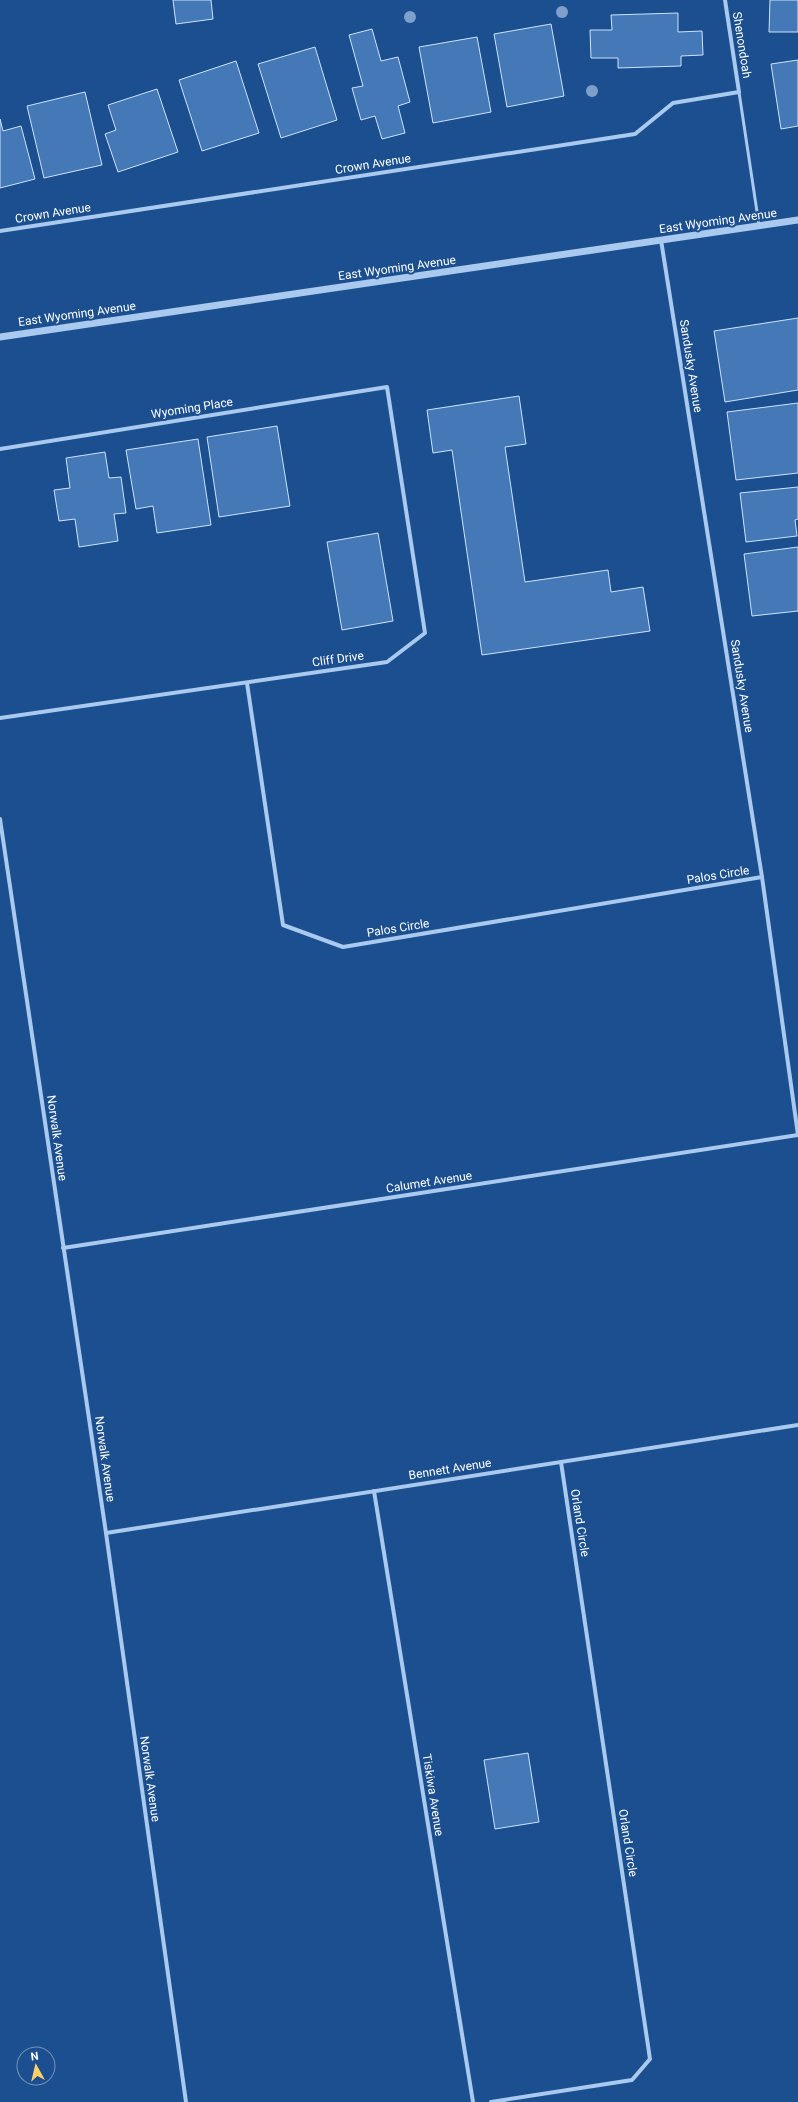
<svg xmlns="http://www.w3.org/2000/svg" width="798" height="2102" font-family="Roboto,sans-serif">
<rect width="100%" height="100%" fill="#1b4f8f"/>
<g fill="#4478b7" stroke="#cfe3fa">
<path d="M173,0H211L213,19L176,24Z"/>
<path d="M770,0H798V32H769Z"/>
<path d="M678,13V32L702,31L703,55L681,56V66L618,68V58H591L590,30H612L611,15Z"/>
<path d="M551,24L564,96L507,107L494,34Z"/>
<path d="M372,29L381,61L398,57L410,102L398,106L405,133L382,139L375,116L361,120L352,88L363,86L349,35Z"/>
<path d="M477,37L491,112L433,123L419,47Z"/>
<path d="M315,47L337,120L281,138L258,64Z"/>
<path d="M798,60V126L781,129L771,64Z"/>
<path d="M236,61L259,133L202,151L179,80Z"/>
<path d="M157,89L178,152L118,172L105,134L116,130L108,105Z"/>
<path d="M85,92L102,165L44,178L27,106Z"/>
<path d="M0,119L3,131L21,126L35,179L0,188Z"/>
<path d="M798,318V390L725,402L714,331Z"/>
<path d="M519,396L526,444L505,447L525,582L608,570L611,592L643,587L650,631L482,655L452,450L433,453L427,410Z"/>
<path d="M798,403V473L736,480L727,412Z"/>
<path d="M277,426L290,506L219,517L207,437Z"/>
<path d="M198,439L211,525L157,533L153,506L136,509L126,450Z"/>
<path d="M105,452L109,478L121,477L126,513L114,514L118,541L79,547L75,519L59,521L54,490L70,488L66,458Z"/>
<path d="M798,487V519L795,520L797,536L746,542L740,493Z"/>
<path d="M378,533L393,621L342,630L327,542Z"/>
<path d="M798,547V611L752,616L744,554Z"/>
<path d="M528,1753L539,1822L495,1829L484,1760Z"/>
</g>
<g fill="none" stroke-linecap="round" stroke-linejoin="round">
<path stroke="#a9c9ee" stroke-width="3" d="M739,92L759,225"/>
<g stroke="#a9c9ee" stroke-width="4">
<path d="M0,231L635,134L673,103L739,92L725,0"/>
<path d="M661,240L762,877L798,1135"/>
<path d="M0,449L387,387L425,633L387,662L0,718"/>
<path d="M247,683L283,925L343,947L762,877"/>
<path d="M0,819L106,1533L186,2102"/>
<path d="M63,1248L798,1135"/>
<path d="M374,1491L473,2102"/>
<path d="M106,1533L798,1425"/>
<path d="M491,2102L632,2080L650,2059L561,1462"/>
</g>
<path stroke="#a9c9ee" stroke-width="7" d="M0,337L798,220"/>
</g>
<g fill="#7ea0ca">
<circle cx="562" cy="12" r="6"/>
<circle cx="410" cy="17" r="6"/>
<circle cx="592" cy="91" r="6"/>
</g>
<g text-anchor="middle" stroke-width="4" stroke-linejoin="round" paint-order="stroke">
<g font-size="12" fill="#fff" stroke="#1b4f8f">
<text transform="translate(742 45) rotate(81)" y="4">Shenondoah</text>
<text transform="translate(373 164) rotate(-9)" y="4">Crown Avenue</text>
<text transform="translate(53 213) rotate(-9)" y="4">Crown Avenue</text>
<text transform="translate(718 221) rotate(-8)" y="4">East Wyoming Avenue</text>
<text transform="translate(397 268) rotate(-8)" y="4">East Wyoming Avenue</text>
<text transform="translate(77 314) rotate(-8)" y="4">East Wyoming Avenue</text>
<text transform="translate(691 366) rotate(81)" y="4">Sandusky Avenue</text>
<text transform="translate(192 408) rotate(-9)" y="4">Wyoming Place</text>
<text transform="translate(338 659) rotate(-8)" y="4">Cliff Drive</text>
<text transform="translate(742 686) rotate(81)" y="4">Sandusky Avenue</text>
<text transform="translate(718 875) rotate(-9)" y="4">Palos Circle</text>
<text transform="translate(398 928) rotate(-9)" y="4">Palos Circle</text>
<text transform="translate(57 1138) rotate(82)" y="4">Norwalk Avenue</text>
<text transform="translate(429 1182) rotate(-9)" y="4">Calumet Avenue</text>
<text transform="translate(105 1459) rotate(82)" y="4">Norwalk Avenue</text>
<text transform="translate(450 1469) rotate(-9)" y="4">Bennett Avenue</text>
<text transform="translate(580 1523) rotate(81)" y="4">Orland Circle</text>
<text transform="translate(150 1779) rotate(82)" y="4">Norwalk Avenue</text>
<text transform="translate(433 1795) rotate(81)" y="4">Tiskiwa Avenue</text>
<text transform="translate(628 1843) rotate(81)" y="4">Orland Circle</text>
</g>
</g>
<g transform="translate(36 2066) rotate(352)"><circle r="19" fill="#1b4f8f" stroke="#7695bc"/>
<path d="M0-3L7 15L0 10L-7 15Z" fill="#ffd166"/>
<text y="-6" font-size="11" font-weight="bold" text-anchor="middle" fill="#ffffff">N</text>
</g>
</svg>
